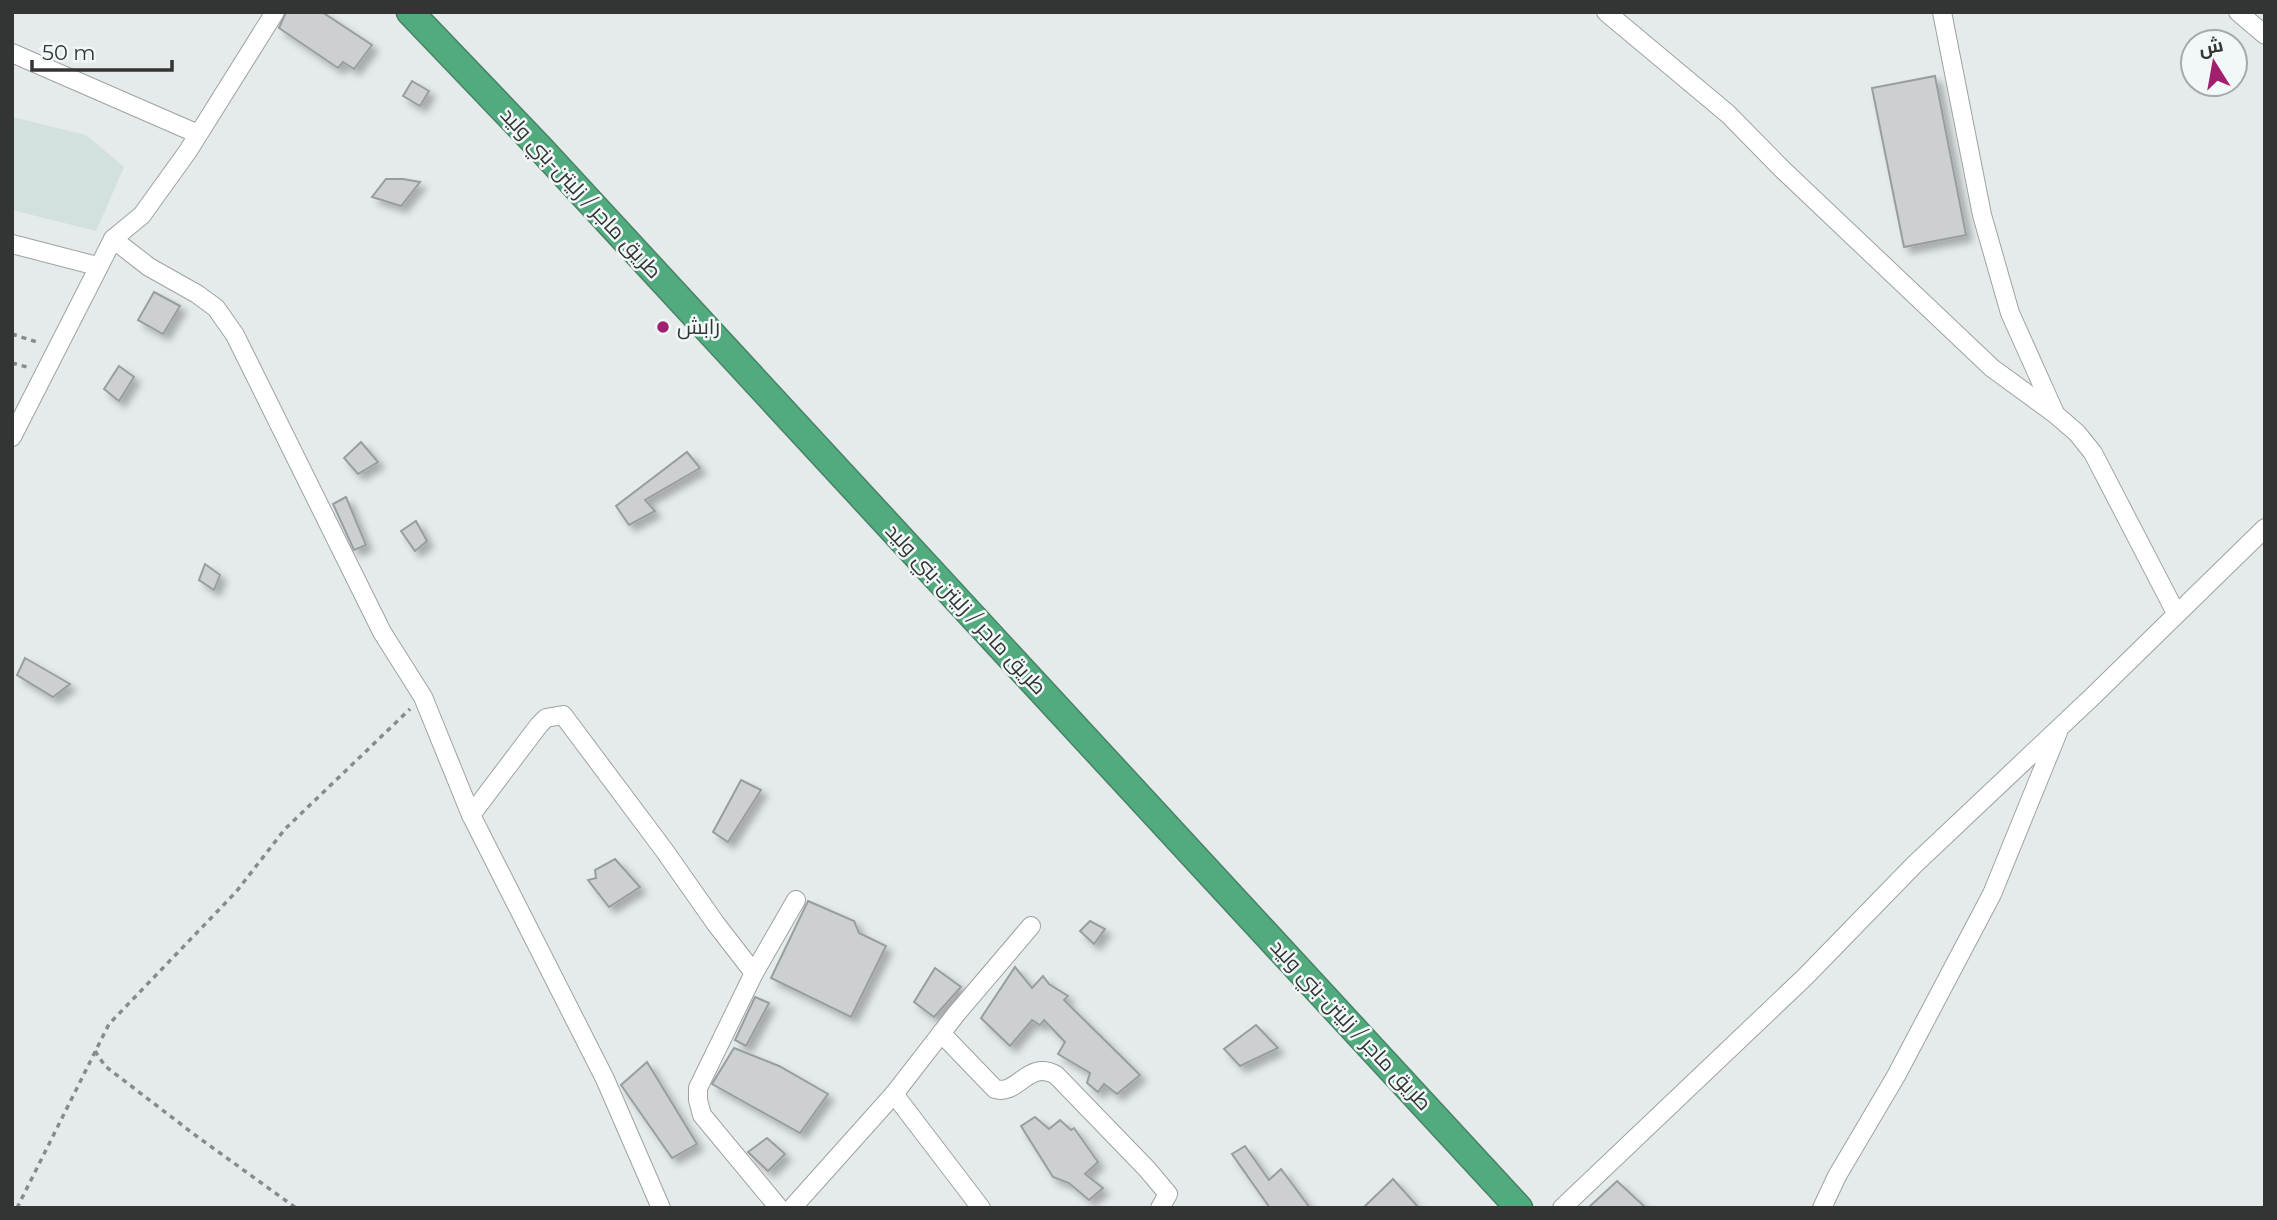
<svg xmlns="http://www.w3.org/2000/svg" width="2277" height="1220" font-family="Montserrat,Cairo,sans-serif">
<defs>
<filter id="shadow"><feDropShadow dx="6" dy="6" stdDeviation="3.5" flood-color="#0004"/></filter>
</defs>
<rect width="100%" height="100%" fill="#e5eaea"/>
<path fill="#d2e0df" d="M12,117L86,135L124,167L96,231L12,210Z"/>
<g fill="#ccd0d2" stroke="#999d9f" stroke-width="2" filter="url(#shadow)">
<path d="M286,12H322L372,45L354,69L343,62L338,68L279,28Z"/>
<path d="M1935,76L1966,235L1904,247L1872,88Z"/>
<path d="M412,81L429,91L420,106L403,96Z"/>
<path d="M386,179H403L420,182L401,206L372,197Z"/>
<path d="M154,292L180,306L163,334L138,320Z"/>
<path d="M119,366L134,377L119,401L104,389Z"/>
<path d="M361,442L378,462L358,474L344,458Z"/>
<path d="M687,452L700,468L645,500L655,511L629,525L616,506Z"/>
<path d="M346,497L366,545L354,550L333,504Z"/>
<path d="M416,521L427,541L415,551L401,531Z"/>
<path d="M205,564L220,575L214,590L199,580Z"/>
<path d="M25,658L70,684L53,697L17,675Z"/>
<path d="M741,780L761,790L728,842L713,832Z"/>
<path d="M615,859L640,887L609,907L588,880L596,878L595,870Z"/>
<path d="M808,901L854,921L859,933L886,946L851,1017L771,978Z"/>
<path d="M1090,921L1105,929L1094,944L1080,931Z"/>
<path d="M1015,967L1032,988L1043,976L1049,984L1068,996L1064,1000L1140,1075L1117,1094L1104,1084L1098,1092L1087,1083L1090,1073L1058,1054L1065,1042L1044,1020L1040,1025L1032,1020L1010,1046L981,1018Z"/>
<path d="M935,968L961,987L934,1017L914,1002Z"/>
<path d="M755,997L769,1003L746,1046L735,1040Z"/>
<path d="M1256,1025L1278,1048L1240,1066L1224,1049Z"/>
<path d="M734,1048L779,1066L828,1094L800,1133L712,1084Z"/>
<path d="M647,1062L697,1144L672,1158L621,1085Z"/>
<path d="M1035,1117L1049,1129L1060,1120L1071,1130L1074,1128L1098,1162L1085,1174L1103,1188L1089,1200L1069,1183L1053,1177L1021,1126Z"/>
<path d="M767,1138L785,1154L768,1171L748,1152Z"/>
<path d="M1245,1146L1269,1180L1281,1169L1310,1208H1270L1232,1154Z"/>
<path d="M1393,1179L1419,1208H1363Z"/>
<path d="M1617,1181L1646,1208H1588Z"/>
</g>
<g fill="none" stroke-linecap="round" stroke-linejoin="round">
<defs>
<g id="minor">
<path d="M1606,12L1728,114L1782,169L1992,368L2055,414L2077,433L2093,453L2176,613"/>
<path d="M1942,12L1982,215L2010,313L2054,411"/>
<path d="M2238,12L2265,35"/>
<path d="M12,53L198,134"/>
<path d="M113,239L149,267L197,294L216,308L235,335L382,632L423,697L471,815L605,1079L661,1208"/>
<path d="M12,244L97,266"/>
<path d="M12,437L113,239L142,215L188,151L275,12"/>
<path d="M471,815L539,725L546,718L563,715L664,850L716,924L754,973"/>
<path d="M941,1033L995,1089C1018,1096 1028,1059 1056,1075L1147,1169L1168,1194L1160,1208"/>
<path d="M894,1094L957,1013L1031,926"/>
<path d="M779,1208L702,1115L698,1100V1088L754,973L796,900"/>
<path d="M792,1208L894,1094L981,1208"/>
<path d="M1562,1208L1805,977L1914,865L2092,697L2265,528"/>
<path d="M1822,1208L1837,1176L1896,1076L1992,894L2058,732"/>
</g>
<path id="highway" d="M410,12L541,149L1519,1208"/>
</defs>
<use href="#minor" stroke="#9ea2a2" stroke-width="20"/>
<use href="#highway" stroke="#478265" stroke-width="29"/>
<g stroke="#888b8b" stroke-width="3.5" stroke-dasharray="5 5" stroke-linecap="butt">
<path d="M12,334L40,343"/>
<path d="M12,363L27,367"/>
<path d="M95,1051L105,1066L195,1135L296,1208"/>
<path d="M17,1208L109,1024L236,892L285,829L410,709"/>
</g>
<use href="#minor" stroke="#fff" stroke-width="18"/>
<use href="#highway" stroke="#52ab7f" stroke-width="26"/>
</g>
<circle fill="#a21f6e" stroke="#f2f7f7" stroke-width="2.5" cx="663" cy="327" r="7"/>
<g text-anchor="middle" stroke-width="5" stroke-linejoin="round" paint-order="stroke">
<g font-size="21" fill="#333535" stroke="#f2f7f7">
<text transform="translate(581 193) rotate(47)" y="7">طريق ماجر / زليتن-بني وليد</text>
<text transform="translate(966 609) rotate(47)" y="7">طريق ماجر / زليتن-بني وليد</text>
<text transform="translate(1351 1025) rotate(47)" y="7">طريق ماجر / زليتن-بني وليد</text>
</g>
<g font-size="21" fill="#333535" stroke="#f2f7f7" text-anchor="start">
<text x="677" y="334">رابش</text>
</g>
</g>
<rect width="2277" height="1220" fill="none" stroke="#333535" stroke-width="28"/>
<g transform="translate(2214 63) rotate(349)"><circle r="33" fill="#f2f7f7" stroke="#a6a9a9" stroke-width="2"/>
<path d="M0-5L12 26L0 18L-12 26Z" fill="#a21f6e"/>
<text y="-10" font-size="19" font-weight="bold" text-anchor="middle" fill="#333535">ش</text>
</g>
<path d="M32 60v10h140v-10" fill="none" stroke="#333535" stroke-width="3.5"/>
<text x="42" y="60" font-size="21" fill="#333535" stroke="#f2f7f7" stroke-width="5" paint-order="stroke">50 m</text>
</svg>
